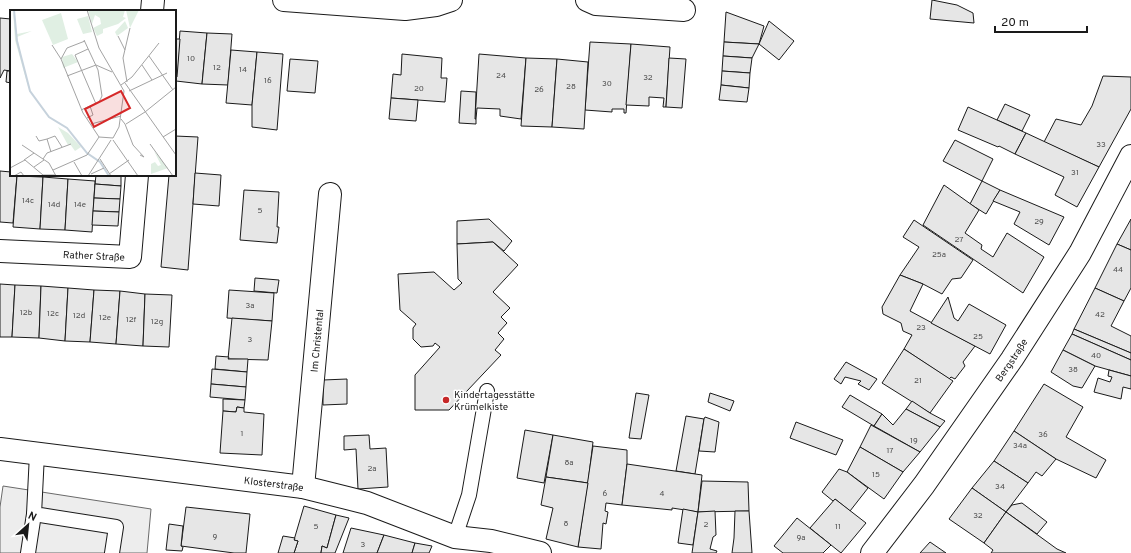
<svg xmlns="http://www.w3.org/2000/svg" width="1131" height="553" font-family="Overpass,sans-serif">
<rect width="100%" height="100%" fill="#fff"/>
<path fill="#ededed" stroke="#6a6a6a" d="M3,486L151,509L147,553H0V507Z"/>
<g fill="#e6e6e6" stroke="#1a1a1a">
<path d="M932,0L957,5L973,13L974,23L930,19Z"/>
<path d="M726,12L764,26L759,44L724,42Z"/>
<path d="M0,18L11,19V56L10,71L4,70L0,78Z"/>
<path d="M769,21L794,41L779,60L759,44Z"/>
<path d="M180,31L207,33L202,84L176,81Z"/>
<path d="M207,33L232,34L228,85L202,84Z"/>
<path d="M175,39H180L177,77H175Z"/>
<path d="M590,42L631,44L626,113H624V109H612V112L585,110Z"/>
<path d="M724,42L759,44L752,58L723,56Z"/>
<path d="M631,44L670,47L666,107H663L664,98L649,97V106L626,105Z"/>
<path d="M231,50L257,52L252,105L226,103Z"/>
<path d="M257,52L283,54L277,130L252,127V105Z"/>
<path d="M402,54L442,58L441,78H447L445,102L391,98L393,74L401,75Z"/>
<path d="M479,54L526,58L521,119L500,116V109L477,108L476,119H475Z"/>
<path d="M11,56V83L6,82L7,71H10Z"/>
<path d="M723,56L752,58L750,73L722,71Z"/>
<path d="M526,58L557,59L552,127L521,126Z"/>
<path d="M669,58L686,59L682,108L666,107Z"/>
<path d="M290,59L318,61L315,93L287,91Z"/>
<path d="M557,59L588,62L584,129L552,127Z"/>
<path d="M722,71L750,73L749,88L721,85Z"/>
<path d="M1103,76L1131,77V109L1099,167L1044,142L1056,119L1081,125L1092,106Z"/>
<path d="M721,85L749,88L747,102L719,100Z"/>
<path d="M461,91L476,92L475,119H476V124L459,123Z"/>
<path d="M391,98L418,100L416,121L389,119Z"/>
<path d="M1005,104L1030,115L1022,131L997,120Z"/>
<path d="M968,107L1026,133L1015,154L999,146L998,147L958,130Z"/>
<path d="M1026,133L1099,167L1077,207L1055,195L1064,177L1015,154Z"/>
<path d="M175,136L198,137L188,270L161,267L169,175H175Z"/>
<path d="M955,140L993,159L982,181L943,161Z"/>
<path d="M0,171L11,172V175H17L13,223L0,222Z"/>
<path d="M195,173L221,175L219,206L193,204Z"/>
<path d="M96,175H121V186L95,184Z"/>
<path d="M17,176L43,177L40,229L13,227Z"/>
<path d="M43,177L68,179L65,230L40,229Z"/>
<path d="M68,179L95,181L92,232L65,230Z"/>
<path d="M982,181L1000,190L986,214L970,204Z"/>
<path d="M95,184L121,186L120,199L94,198Z"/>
<path d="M944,185L979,210L965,233L982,245L981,249L993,257L1007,233L1044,257L1023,293L923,225Z"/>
<path d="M244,190L279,192L277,227H279L277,243L240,240Z"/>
<path d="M1000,190L1064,217L1049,245L1014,224L1020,212L993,201Z"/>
<path d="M94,198L120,199L119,212L93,211Z"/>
<path d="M93,211L119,212L118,226L92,225Z"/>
<path d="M489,219L512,241L504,251L493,242L457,244V221Z"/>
<path d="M1131,219V250L1117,244Z"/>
<path d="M914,220L973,260L961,278L952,279L942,294L923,284L900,275L919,247L903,237Z"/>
<path d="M493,242L518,265L493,292L510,308L501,317L507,323L498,333L504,339L495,350L501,355L449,410H415V375L440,347L435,343L433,346L421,347L413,339V328L416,324L400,310L398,274L434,272L454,290L462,283L458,279L457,244Z"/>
<path d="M1117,244L1131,250V288L1124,301L1095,288Z"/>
<path d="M900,275L923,284L910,311L975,346L963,362L965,366L955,379L951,377L949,379L904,349L912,335L903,331L901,323L883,314L882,307Z"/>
<path d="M255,278L279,280L277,293L254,291Z"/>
<path d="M0,284L15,285L12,337H0Z"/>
<path d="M15,285L41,286L39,338L12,337Z"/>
<path d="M41,286L68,288L65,341L39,338Z"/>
<path d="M68,288L94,290L90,342L65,341Z"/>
<path d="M1095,288L1124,301L1111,326L1131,336V353L1074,329Z"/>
<path d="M94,290L120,291L116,344L90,342Z"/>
<path d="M229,290L274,293L272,321L227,318Z"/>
<path d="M120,291L145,294L143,346L116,344Z"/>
<path d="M145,294L172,295L169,347L143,346Z"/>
<path d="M948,297L954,318L958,321L969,304L1006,325L990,354L931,323Z"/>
<path d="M232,318L272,321L268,360L228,359Z"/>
<path d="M1074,329L1131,353V360L1072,334Z"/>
<path d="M1072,334L1131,360V376L1095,366L1063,350Z"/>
<path d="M904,349L953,381L930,413L882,383Z"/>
<path d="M1063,350L1095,366L1082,388L1073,386L1051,372Z"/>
<path d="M216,356L229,357L228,359H248L247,372L215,369Z"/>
<path d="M846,362L877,379L869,390L858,384L861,381L845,377L841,384L834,379Z"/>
<path d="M212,369L247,372L246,387L211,384Z"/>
<path d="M1109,370L1131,376V389L1123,387L1121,399L1094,392L1098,378L1110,382L1112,377L1108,376Z"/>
<path d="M347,379V404L323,405V380Z"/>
<path d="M211,384L246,387L245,400L210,397Z"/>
<path d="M1044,384L1083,407L1066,437L1106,460L1096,478L1056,459L1014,431Z"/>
<path d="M636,393L649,395L641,439L629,438Z"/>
<path d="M710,393L734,401L730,411L708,402Z"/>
<path d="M850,395L882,414L874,426L842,407Z"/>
<path d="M223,399L245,400L244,408L237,407L236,412L223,411Z"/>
<path d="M912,401L930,413L945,421L940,427L906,409Z"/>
<path d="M237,407L244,408V412L264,414L262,455L220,453L223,411L236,412Z"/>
<path d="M906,409L940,427L920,452L874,426L882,414L893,425Z"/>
<path d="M686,416L704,419L695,474L676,471Z"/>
<path d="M705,417L719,422L715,452L699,451L704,419Z"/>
<path d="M796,422L843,440L836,455L790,438Z"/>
<path d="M871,425L920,452L903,472L860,447Z"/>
<path d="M525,430L553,435L544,483L517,478Z"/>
<path d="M1014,431L1056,459L1042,476L1036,472L1028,483L994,461Z"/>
<path d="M369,435L370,449L386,448L388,487L358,489L356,449L344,450V436Z"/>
<path d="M553,435L593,442L588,483L546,477Z"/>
<path d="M593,446L627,450V464L622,505L606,503L605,511L608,512L606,524L603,523L601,549L578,547Z"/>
<path d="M860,447L903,472L884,499L847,472Z"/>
<path d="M994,461L1028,483L1006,512L972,488Z"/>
<path d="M627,464L702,475L698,512L672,508V510L622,505Z"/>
<path d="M839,469L847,472L868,488L850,511L835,499L833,501L822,492Z"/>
<path d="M546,477L588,483L578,547L546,539L553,508L541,505Z"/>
<path d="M702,481L748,482L749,511L698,512Z"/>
<path d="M972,488L1006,512L984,543L949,519Z"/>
<path d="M835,499L866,523L841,553L810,528Z"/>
<path d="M1022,503L1047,522L1037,534L1006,512L1012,505Z"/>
<path d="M304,506L336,515L327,548L322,546L321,553H294L298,541L294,540Z"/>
<path d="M186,507L250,514L246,553H234L181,546Z"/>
<path d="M683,509L698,512L693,545L678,543Z"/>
<path d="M715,511L716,535L713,537L710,549L717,551L716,553H692L698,512Z"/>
<path d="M735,511H749L752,553H732L734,538Z"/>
<path d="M1006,512L1057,549L1066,553H991L993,550L984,543Z"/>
<path d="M336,515L349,518L335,553H321L322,546L327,548Z"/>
<path d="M797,518L831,545L823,553H783L774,546Z"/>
<path d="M169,524L183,526L181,546L183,547L182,551L166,550Z"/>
<path d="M351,528L384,535L377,553H343Z"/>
<path d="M384,535L415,543L412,553H377Z"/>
<path d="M283,536L295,538L294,540L298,541L294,553H278Z"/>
<path d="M930,542L946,553H920Z"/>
<path d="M415,543L432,546L429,553H412Z"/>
</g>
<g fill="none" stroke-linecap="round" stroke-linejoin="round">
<defs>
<g id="service">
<path d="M37,454L34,514L116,527L112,553"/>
<path d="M455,537L469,495L487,391"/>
<path d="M28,553L34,514"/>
</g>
<g id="minor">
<path d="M284,0L405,9L436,5L451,0"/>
<path d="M587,0L596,4L684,10"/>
<path d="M152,11L153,0"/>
<path id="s1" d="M0,251L130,257L137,175"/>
<path id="s2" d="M0,449L303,487L367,503L455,537L491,541L540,553"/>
<path id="s3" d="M303,487L330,194"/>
</g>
<g id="tertiary">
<path id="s4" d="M872,553L924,485L1012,359L1080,253L1131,156"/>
</g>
</defs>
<use href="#service" stroke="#1a1a1a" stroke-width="16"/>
<use href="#minor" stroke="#1a1a1a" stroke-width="24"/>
<use href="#tertiary" stroke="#1a1a1a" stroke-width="24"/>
<use href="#service" stroke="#fff" stroke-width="14"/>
<use href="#minor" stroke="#fff" stroke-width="22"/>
<use href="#tertiary" stroke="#fff" stroke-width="22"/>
</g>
<circle fill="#c62828" stroke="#fff" stroke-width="1.5" cx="446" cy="400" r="4"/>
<g text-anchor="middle" stroke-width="3" stroke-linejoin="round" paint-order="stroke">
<g font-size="8" fill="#4d4d4d">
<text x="191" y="61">10</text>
<text x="217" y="70">12</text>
<text x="243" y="72">14</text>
<text x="501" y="78">24</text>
<text x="648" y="80">32</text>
<text x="268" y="83">16</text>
<text x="607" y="86">30</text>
<text x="571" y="89">28</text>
<text x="419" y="91">20</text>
<text x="539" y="92">26</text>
<text x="1101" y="147">33</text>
<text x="1075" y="175">31</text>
<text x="28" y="203">14c</text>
<text x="54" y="207">14d</text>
<text x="80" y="207">14e</text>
<text x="260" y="213">5</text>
<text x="1039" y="224">29</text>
<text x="959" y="242">27</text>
<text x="939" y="257">25a</text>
<text x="1118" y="272">44</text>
<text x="250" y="308">3a</text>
<text x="26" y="315">12b</text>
<text x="53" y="316">12c</text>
<text x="1100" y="317">42</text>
<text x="79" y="318">12d</text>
<text x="105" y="320">12e</text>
<text x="131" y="322">12f</text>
<text x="157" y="324">12g</text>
<text x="921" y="330">23</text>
<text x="978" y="339">25</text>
<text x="250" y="342">3</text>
<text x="1096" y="358">40</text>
<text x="1073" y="372">38</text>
<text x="918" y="383">21</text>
<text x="242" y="436">1</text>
<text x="1043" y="437">36</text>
<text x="914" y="443">19</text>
<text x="1020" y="448">34a</text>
<text x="890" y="453">17</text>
<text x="569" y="465">8a</text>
<text x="372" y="471">2a</text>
<text x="876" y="477">15</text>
<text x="1000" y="489">34</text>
<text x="605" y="496">6</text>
<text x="662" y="496">4</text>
<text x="978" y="518">32</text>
<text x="566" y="526">8</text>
<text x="706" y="527">2</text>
<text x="316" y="529">5</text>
<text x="838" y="529">11</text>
<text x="215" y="539">9</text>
<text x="801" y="540">9a</text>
<text x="363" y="547">3</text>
</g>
<g font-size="10" fill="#1a1a1a" stroke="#fff">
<text dy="4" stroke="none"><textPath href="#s1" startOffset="94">Rather Straße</textPath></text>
<text dy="4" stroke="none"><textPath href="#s3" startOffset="147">Im Christental</textPath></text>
<text dy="4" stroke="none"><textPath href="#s4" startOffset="238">Bergstraße</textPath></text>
<text dy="4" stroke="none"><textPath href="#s2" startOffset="276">Klosterstraße</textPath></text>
</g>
<g font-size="10" fill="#1a1a1a" stroke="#fff" text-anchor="start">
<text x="454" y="398">Kindertagesstätte<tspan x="454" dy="12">Krümelkiste</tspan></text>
</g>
</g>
<g transform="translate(10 10)">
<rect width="166" height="166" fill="#fff"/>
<path d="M3,0L7,24L22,21L7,27L19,80L5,30ZM78,0H115L113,7L116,8L108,14L93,19V23L87,26L83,18L91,14L90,8L85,5L82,14ZM116,0H129L120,18ZM51,3L58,29L43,35L32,10ZM78,6L82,22L73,24L67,9ZM115,11L118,18L107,26L105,22ZM62,44L68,52L53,58L52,47ZM48,117L58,123L71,137L65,141L60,134L58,135ZM144,141L158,158L141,164V154L145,152L148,156L151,155Z" fill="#e0efe3"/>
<path fill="none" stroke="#c6d2dc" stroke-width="2" d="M4,0L7,31L20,81L39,107L57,118L77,143L90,152L99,166"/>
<path fill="none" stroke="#a3a3a3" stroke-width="1" d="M77,0L89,38L114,81L109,117L103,128M108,26L115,40M42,35L51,49L73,103L89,127M78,39L65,45L86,94M139,46L163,80M51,49L57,38L75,31M132,55L142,70M57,66L86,55L102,62M117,72L113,48L120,18M115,73L166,145M111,75L122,67L149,33M119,81L157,63M71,100L89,92L92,86L88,60L74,30M135,102L166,77M77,108L83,105L80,96M111,109L115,114L123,135L134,147L130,145M81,114L111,106M116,114L135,102M26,126L29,131L37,129M89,127L103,128M153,127L166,119M103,130L128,166M140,134L163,166M12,135L39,153L46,166M41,142L37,129L45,126L52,137M33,149L37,143L61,134M90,149L101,166M14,150L24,143M64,152L72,166M24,157L34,150M0,158L15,150L33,165H46M43,160L77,145L89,127M81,164L94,158M99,164L119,150M4,166L11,162L14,166M78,166L101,130"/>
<path fill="#d62828" fill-opacity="0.15" stroke="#d62828" stroke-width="2" d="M111,81L120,98L84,117L75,99Z"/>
<rect width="166" height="166" fill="none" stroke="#1a1a1a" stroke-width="2"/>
</g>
<g transform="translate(28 525) rotate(27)" stroke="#ffffff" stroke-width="3" paint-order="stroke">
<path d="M0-3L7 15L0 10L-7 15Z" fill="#1a1a1a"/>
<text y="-6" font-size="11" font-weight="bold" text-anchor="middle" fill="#1a1a1a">N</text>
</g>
<path d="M995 26v6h92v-6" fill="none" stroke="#1a1a1a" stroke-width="2"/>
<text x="1001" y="26" font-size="12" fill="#1a1a1a" stroke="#ffffff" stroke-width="3" paint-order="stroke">20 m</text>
</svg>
